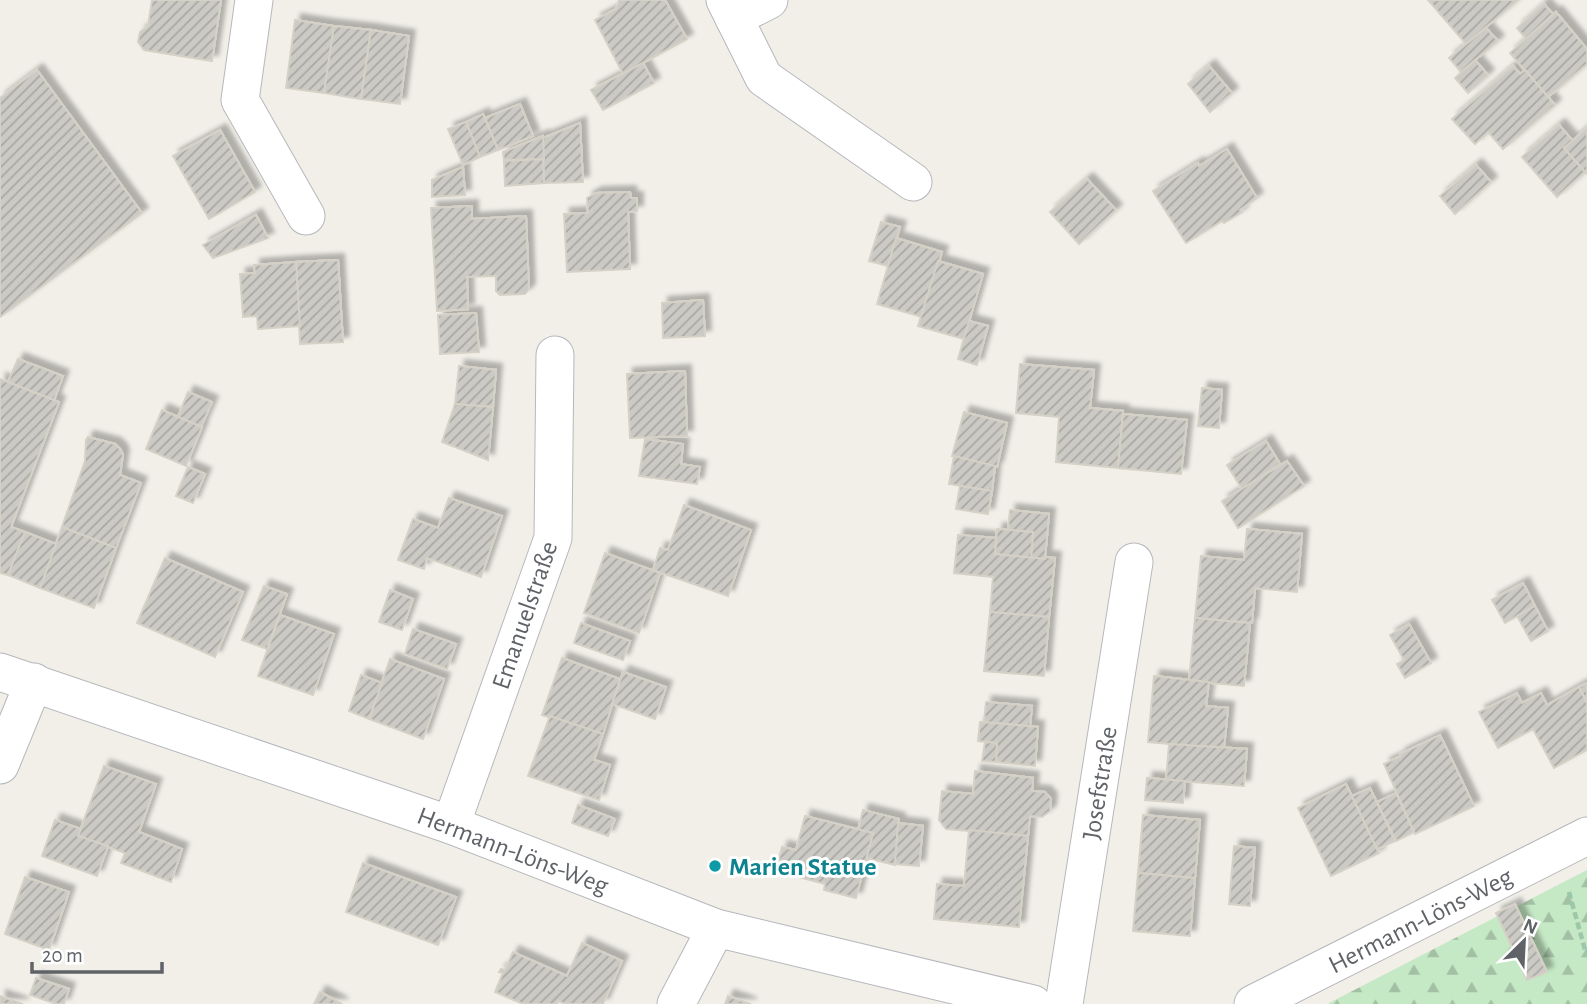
<svg xmlns="http://www.w3.org/2000/svg" width="1587" height="1004" font-family="'Alegreya Sans',sans-serif">
<defs>
<pattern id="forest-firs" width="22" height="20" patternUnits="userSpaceOnUse" patternTransform="scale(1.75)"><rect width="22" height="20" fill="#c5e8c5"/><path d="M5 1l3.5 6h-7zM16 11l3.5 6h-7z" fill="#a3c0a4"/></pattern>
<pattern id="building-hatch" width="6" height="6" patternUnits="userSpaceOnUse" patternTransform="scale(1.75)"><rect width="6" height="6" fill="#cccac5"/><path d="M-1 1l2-2M0 6l6-6M5 7l2-2" fill="none" stroke="#a9a8a4"/></pattern>
<filter id="shadow"><feDropShadow dx="6" dy="-6" stdDeviation="2" flood-color="#0004"/></filter>
</defs>
<rect width="100%" height="100%" fill="#f1efe8"/>
<path fill="url(#forest-firs)" d="M1587,870V1004H1329V1003Z"/>
<g fill="url(#building-hatch)" stroke="#d6d1c6" stroke-width="2" filter="url(#shadow)">
<path d="M152,0H221L212,61L144,50L138,42L140,32L148,26Z"/>
<path d="M619,0H665L687,39L623,74L595,20L616,9Z"/>
<path d="M1428,0H1518L1466,44Z"/>
<path d="M1544,4L1553,14L1526,39L1517,28Z"/>
<path d="M1556,12L1587,49V64L1548,97L1510,53Z"/>
<path d="M295,20L334,26L324,93L286,88Z"/>
<path d="M334,26L371,30L361,99L324,93Z"/>
<path d="M1486,28L1498,41L1461,72L1449,58Z"/>
<path d="M371,30L409,36L400,104L361,99Z"/>
<path d="M1475,60L1488,75L1468,93L1455,78Z"/>
<path d="M643,63L654,83L603,110L591,90Z"/>
<path d="M1209,66L1232,93L1210,112L1188,84Z"/>
<path d="M1513,66L1520,74L1525,70L1555,105L1503,149L1488,132L1475,144L1452,119Z"/>
<path d="M37,70L142,213L0,317V98Z"/>
<path d="M520,104L533,136L498,150L485,118Z"/>
<path d="M483,114L498,150L480,157L466,122Z"/>
<path d="M466,122L480,157L463,165L448,129Z"/>
<path d="M580,123L583,182L544,183L543,138Z"/>
<path d="M1559,125L1573,141L1564,148L1585,172L1557,197L1522,157Z"/>
<path d="M1587,128V174L1564,148Z"/>
<path d="M220,130L255,192L209,219L173,156Z"/>
<path d="M543,136L544,159L504,160L503,152Z"/>
<path d="M1227,149L1257,198L1240,210L1242,212L1224,223L1222,221L1186,243L1153,191L1198,163L1199,166Z"/>
<path d="M543,159L544,183L505,186L504,161Z"/>
<path d="M1476,165L1491,182L1455,214L1440,196Z"/>
<path d="M463,167L465,195L432,197V180Z"/>
<path d="M1087,179L1116,210L1079,244L1050,212Z"/>
<path d="M630,192L631,198H637V211L628,212L630,269L567,272L564,214L588,213L587,198L596,193Z"/>
<path d="M472,206V219L526,216L529,289L525,294L500,295L496,291V276L467,277L468,309L437,311L431,208Z"/>
<path d="M256,215L268,238L213,258L203,245Z"/>
<path d="M881,222L900,227L888,266L869,261Z"/>
<path d="M896,238L942,252L922,317L877,304Z"/>
<path d="M338,260L343,342L300,344L296,262Z"/>
<path d="M938,261L983,274L964,339L918,326Z"/>
<path d="M296,262L300,326L258,329L257,316L243,317L240,274L255,273L254,265Z"/>
<path d="M703,300L705,336L663,338L662,303Z"/>
<path d="M476,313L479,352L440,354L438,315Z"/>
<path d="M969,321L988,326L977,365L958,359Z"/>
<path d="M18,359L63,376L54,400L8,382Z"/>
<path d="M1020,364L1094,370L1090,408L1123,411L1118,468L1056,462L1059,417L1016,413Z"/>
<path d="M459,366L496,370L493,407L455,404Z"/>
<path d="M685,371L687,436L630,438L627,374Z"/>
<path d="M0,379L59,402L11,527L25,532L8,575L0,573Z"/>
<path d="M1202,388L1222,390L1219,428L1198,426Z"/>
<path d="M188,392L212,402L201,427L178,417Z"/>
<path d="M455,404L493,407L488,460L442,442Z"/>
<path d="M162,410L202,427L186,466L146,449Z"/>
<path d="M964,412L1007,423L997,467L952,456Z"/>
<path d="M1123,414L1187,420L1181,474L1118,468Z"/>
<path d="M88,437L115,444L121,450L123,455L120,475L141,483L116,548L62,527L85,461L86,440Z"/>
<path d="M645,439L683,444L681,464L700,467L697,484L639,476Z"/>
<path d="M1266,441L1280,464L1242,489L1227,465Z"/>
<path d="M954,456L995,466L992,491L949,484Z"/>
<path d="M1287,461L1304,486L1238,528L1222,501Z"/>
<path d="M188,467L205,474L193,503L176,496Z"/>
<path d="M960,486L992,491L988,514L956,509Z"/>
<path d="M449,498L502,516L481,577L427,558L424,569L398,560L413,519L438,528Z"/>
<path d="M684,505L751,530L728,596L653,570L660,548L668,550Z"/>
<path d="M1010,510L1049,514L1045,559L1031,558L1033,532L1008,530Z"/>
<path d="M62,527L116,548L94,608L40,588Z"/>
<path d="M997,529L1033,532L1031,558L995,554Z"/>
<path d="M1247,529L1302,534L1297,592L1255,588L1252,623L1195,618L1201,556L1244,560Z"/>
<path d="M25,532L56,544L40,588L8,575Z"/>
<path d="M958,535L996,538L995,554L1045,559V557L1055,558L1049,617L990,612L993,577L954,573Z"/>
<path d="M605,553L660,573L639,633L584,613Z"/>
<path d="M165,558L243,592L215,657L137,623Z"/>
<path d="M1523,583L1535,606L1505,623L1492,600Z"/>
<path d="M264,586L287,594L267,649L242,640Z"/>
<path d="M390,590L413,599L402,630L379,622Z"/>
<path d="M1535,606L1548,631L1531,641L1517,616Z"/>
<path d="M990,612L1049,617L1044,676L984,671Z"/>
<path d="M280,615L334,634L313,695L258,676Z"/>
<path d="M1195,618L1250,623L1244,686L1189,681Z"/>
<path d="M581,623L630,641L623,660L574,643Z"/>
<path d="M1409,624L1431,663L1405,678L1397,664L1404,660L1390,635Z"/>
<path d="M413,629L456,644L447,669L405,654Z"/>
<path d="M562,658L620,679L603,734L542,715Z"/>
<path d="M390,659L444,679L423,739L369,719Z"/>
<path d="M623,672L666,687L655,719L612,704Z"/>
<path d="M361,675L382,683L369,719L349,711Z"/>
<path d="M1154,676L1209,682L1206,706L1228,708L1224,749L1148,742Z"/>
<path d="M1587,683V703L1579,687Z"/>
<path d="M1579,687L1587,703V750L1554,768L1533,729L1498,748L1479,712L1517,693L1522,703L1541,693L1547,705Z"/>
<path d="M986,702L1032,706L1030,726L984,722Z"/>
<path d="M550,716L603,734L594,760L610,765L599,800L528,776Z"/>
<path d="M980,722L1038,727L1035,766L996,762L997,743L978,741Z"/>
<path d="M1440,735L1474,806L1415,834L1384,764L1401,756L1400,754Z"/>
<path d="M985,742L997,743L996,762L982,761Z"/>
<path d="M1169,744L1247,749L1244,786L1166,780Z"/>
<path d="M104,766L156,784L139,832L182,849L171,882L121,863L125,853L78,836Z"/>
<path d="M975,771L1033,778L1032,791L1045,792L1051,799L1050,811L1042,817L1030,816L1028,836L946,829L939,820L942,791L973,794Z"/>
<path d="M1147,778L1185,781L1183,803L1145,800Z"/>
<path d="M1346,784L1379,853L1331,876L1298,808Z"/>
<path d="M1370,788L1395,841L1377,849L1352,796Z"/>
<path d="M1396,793L1414,832L1396,841L1377,802Z"/>
<path d="M578,805L615,819L608,836L572,823Z"/>
<path d="M863,810L899,819L895,865L866,858L873,833L858,830Z"/>
<path d="M1143,815L1200,820L1195,878L1138,873Z"/>
<path d="M805,816L873,833L856,898L824,890L825,884L776,871L782,847L796,850Z"/>
<path d="M55,820L81,829L78,836L108,846L97,876L42,856Z"/>
<path d="M898,823L923,826L919,866L895,864Z"/>
<path d="M969,830L1028,836L1019,927L934,919L937,884L964,886Z"/>
<path d="M1234,846L1255,848L1250,906L1229,904Z"/>
<path d="M363,863L456,897L438,945L346,912Z"/>
<path d="M1138,873L1195,878L1190,936L1133,931Z"/>
<path d="M25,877L69,892L49,950L5,934Z"/>
<path d="M1515,904L1547,972L1527,980L1496,913Z"/>
<path d="M582,943L622,961L603,1004H565L558,1001L557,1004H523L495,992L503,973L499,972L501,969L505,970L513,952L567,976Z"/>
<path d="M36,978L69,989L64,1004H56L30,995Z"/>
<path d="M320,992L342,1004H314Z"/>
<path d="M0,996L23,1004H0Z"/>
<path d="M728,996L751,1004H725Z"/>
</g>
<g fill="none" stroke-linecap="round" stroke-linejoin="round">
<defs>
<g id="minor">
<path d="M254,0L240,100L306,216"/>
<path d="M725,0L734,18L769,0"/>
<path d="M734,18L764,78L913,182"/>
<path d="M0,672L451,825L716,928L1033,1004"/>
<path d="M0,765L34,682"/>
<path d="M451,825L553,538L555,355"/>
<path d="M676,1004L716,928"/>
<path d="M1064,1004L1134,562"/>
<path d="M1253,1004L1587,836"/>
</g>
</defs>
<use href="#minor" stroke="#b5b8bc" stroke-width="39"/>
<path stroke="#9cc7a9" stroke-width="4.5" stroke-dasharray="7 3.5" stroke-linecap="butt" d="M1569,892L1587,957"/>
<use href="#minor" stroke="#fff" stroke-width="37"/>
</g>
<circle fill="#0f9aa8" stroke="#fff" stroke-width="2.5" cx="715" cy="866" r="7"/>
<g text-anchor="middle" stroke-width="6" stroke-linejoin="round" paint-order="stroke">
<g font-size="26" fill="#5f6368" stroke="#fff">
<text transform="translate(524 615) rotate(-71)" y="9">Emanuelstraße</text>
<text transform="translate(1099 783) rotate(-81)" y="9">Josefstraße</text>
<text transform="translate(513 850) rotate(21)" y="9">Hermann-Löns-Weg</text>
<text transform="translate(1420 920) rotate(-27)" y="9">Hermann-Löns-Weg</text>
</g>
<g font-size="26" font-weight="bold" fill="#0d838f" stroke="#fff" text-anchor="start">
<text x="729" y="875">Marien Statue</text>
</g>
</g>
<g transform="translate(1524 941) rotate(24)" stroke="#ffffff" stroke-width="5" paint-order="stroke">
<path d="M0-5L12 26L0 18L-12 26Z" fill="#5f6368"/>
<text y="-10" font-size="19" font-weight="bold" text-anchor="middle" fill="#5f6368">N</text>
</g>
<path d="M32 962v10h130v-10" fill="none" stroke="#5f6368" stroke-width="3.5"/>
<text x="42" y="962" font-size="21" fill="#5f6368" stroke="#ffffff" stroke-width="5" paint-order="stroke">20 m</text>
</svg>
